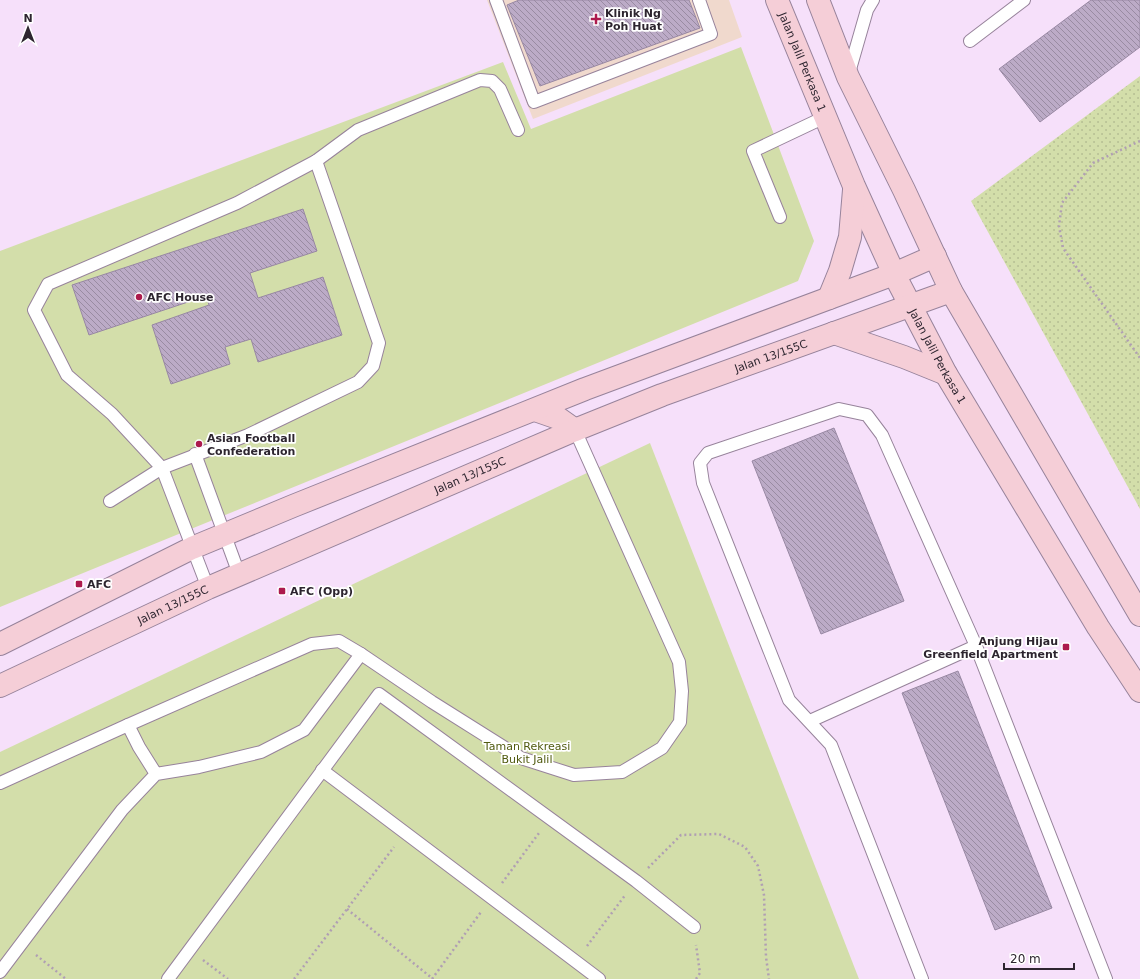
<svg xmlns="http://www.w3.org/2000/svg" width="1140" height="979" font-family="'DejaVu Sans',sans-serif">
<defs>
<pattern id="grass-dots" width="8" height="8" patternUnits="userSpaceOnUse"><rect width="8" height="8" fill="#d3deaa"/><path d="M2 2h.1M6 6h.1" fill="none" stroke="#b5be93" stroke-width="1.8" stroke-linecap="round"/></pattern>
<pattern id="building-back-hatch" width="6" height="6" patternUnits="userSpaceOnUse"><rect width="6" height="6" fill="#bcabc7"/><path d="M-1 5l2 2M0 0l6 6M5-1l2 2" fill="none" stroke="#998ba2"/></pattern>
</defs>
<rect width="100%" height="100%" fill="#f6e0fa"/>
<path fill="#f0d9cd" d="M487,0H729L742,37L533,119Z"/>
<path fill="url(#grass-dots)" d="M1140,76V509L971,201Z"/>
<g fill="#d3deaa">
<path d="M741,47L814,241L798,281L0,607V251L503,62L531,129Z"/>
<path d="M650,443L859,979H0V752Z"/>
</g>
<g fill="url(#building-back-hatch)" stroke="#9888a3">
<path d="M519,0H689L700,28L540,86L507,5Z"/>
<path d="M1091,0H1140V47L1040,122L999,69Z"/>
<path d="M303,209L317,251L250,273L258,298L323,277L342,335L258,362L251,339L225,347L230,364L171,384L152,325L209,305L206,296L89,335L72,285Z"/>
<path d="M834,428L904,601L821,634L752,461Z"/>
<path d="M958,671L1052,908L995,930L902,693Z"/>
</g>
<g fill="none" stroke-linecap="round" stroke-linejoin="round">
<defs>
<g id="service">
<path d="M496,0L534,102L711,34L699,0"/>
<path d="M970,41L1024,0"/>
<path d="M848,76L867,10L873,0"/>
<path d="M780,217L753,151L825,117"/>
<path d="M195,454L239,574"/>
<path d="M110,501L162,468L248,435L358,382L373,366L379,343L316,161"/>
<path d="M208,588L162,468L112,414L67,375L34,310L48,284L237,203L316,161L358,130L480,80L492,81L500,89L518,130"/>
<path d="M361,654L432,702L521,758L574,775L622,772L662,748L680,722L682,691L679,662L575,430"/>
<path d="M810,721L976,646"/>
<path d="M322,770L599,979"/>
<path d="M0,783L128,725"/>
<path d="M0,972L122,810L156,774L199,767L261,752L304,730L361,654L339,641L312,644L128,725L139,747L156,774"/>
<path d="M168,979L379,694L636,881L694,927"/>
<path d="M922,979L831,745L789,700L703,483L700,463L708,453L839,409L867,415L882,435L976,646L1106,979"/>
</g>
<g id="secondary">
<path id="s1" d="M777,0L854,186L894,274L946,374L1098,627L1140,691"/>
<path d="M818,0L848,77L904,190L951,291L1140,615"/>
<path d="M829,298L840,271L850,237L854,190"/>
<path d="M834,333L904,357L946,374"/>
<path d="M535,410L558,418L575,430"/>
<path d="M0,644L192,548L293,506L585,389L894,274L935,256"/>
<path id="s2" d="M0,686L208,588L575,430L662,395L951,291"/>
</g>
</defs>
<use href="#service" stroke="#97839b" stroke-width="14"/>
<use href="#secondary" stroke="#97839b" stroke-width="24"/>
<g stroke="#b09fb3" stroke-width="2.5" stroke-dasharray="2 3" stroke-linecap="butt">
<path d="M1140,141L1093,163L1062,203L1059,226L1063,248L1140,358"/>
<path d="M648,868L681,835L719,834L745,847L758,866L764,895L766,957L769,979"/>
<path d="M502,883L539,833"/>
<path d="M347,909L433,979"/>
<path d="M587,946L626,894"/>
<path d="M36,955L66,979"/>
<path d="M203,960L228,979"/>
<path d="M294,979L394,847"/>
<path d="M432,979L481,912"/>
<path d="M696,979L700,973L696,945"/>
</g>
<use href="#service" stroke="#fff" stroke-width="12"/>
<use href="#secondary" stroke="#f5ced7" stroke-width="22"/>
</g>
<g fill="#ac1a4d" stroke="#fff" stroke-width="1.5">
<path d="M594 13h4v4h4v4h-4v4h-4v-4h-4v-4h4z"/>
<circle cx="139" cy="297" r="4"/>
<circle cx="199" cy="444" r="4"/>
<rect x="75" y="580" width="8" height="8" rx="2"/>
<rect x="278" y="587" width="8" height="8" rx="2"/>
<rect x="1062" y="643" width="8" height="8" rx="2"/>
</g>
<g text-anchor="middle" stroke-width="3.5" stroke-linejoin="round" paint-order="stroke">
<g font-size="11" font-weight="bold" fill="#2d252f" stroke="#fff" text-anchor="start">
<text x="605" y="17">Klinik Ng<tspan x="605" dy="13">Poh Huat</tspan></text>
<text x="147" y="301">AFC House</text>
<text x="207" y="442">Asian Football<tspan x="207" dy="13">Confederation</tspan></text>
<text x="87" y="588">AFC</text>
<text x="290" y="595">AFC (Opp)</text>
<text x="1058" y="645" text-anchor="end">Anjung Hijau<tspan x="1058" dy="13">Greenfield Apartment</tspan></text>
</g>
<g font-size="11" fill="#2d252f" stroke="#fff">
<text dy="4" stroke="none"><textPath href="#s1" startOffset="67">Jalan Jalil Perkasa 1</textPath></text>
<text dy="4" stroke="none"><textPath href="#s2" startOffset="839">Jalan 13/155C</textPath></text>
<text dy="4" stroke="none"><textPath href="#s1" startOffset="391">Jalan Jalil Perkasa 1</textPath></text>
<text dy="4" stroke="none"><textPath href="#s2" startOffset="515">Jalan 13/155C</textPath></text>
<text dy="4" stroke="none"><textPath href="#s2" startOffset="191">Jalan 13/155C</textPath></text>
</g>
<g font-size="11" fill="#515b10" stroke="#fff">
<text x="527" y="750">Taman Rekreasi<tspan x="527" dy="13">Bukit Jalil</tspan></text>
</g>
</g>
<g transform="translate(28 28)" stroke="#ffffff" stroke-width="3" paint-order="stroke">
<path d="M0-3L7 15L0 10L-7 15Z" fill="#2d252f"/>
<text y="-6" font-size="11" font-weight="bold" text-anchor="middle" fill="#2d252f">N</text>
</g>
<path d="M1004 963v6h70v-6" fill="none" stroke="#2d252f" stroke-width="2"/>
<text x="1010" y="963" font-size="12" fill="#2d252f" stroke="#ffffff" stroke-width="3" paint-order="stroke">20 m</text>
</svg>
